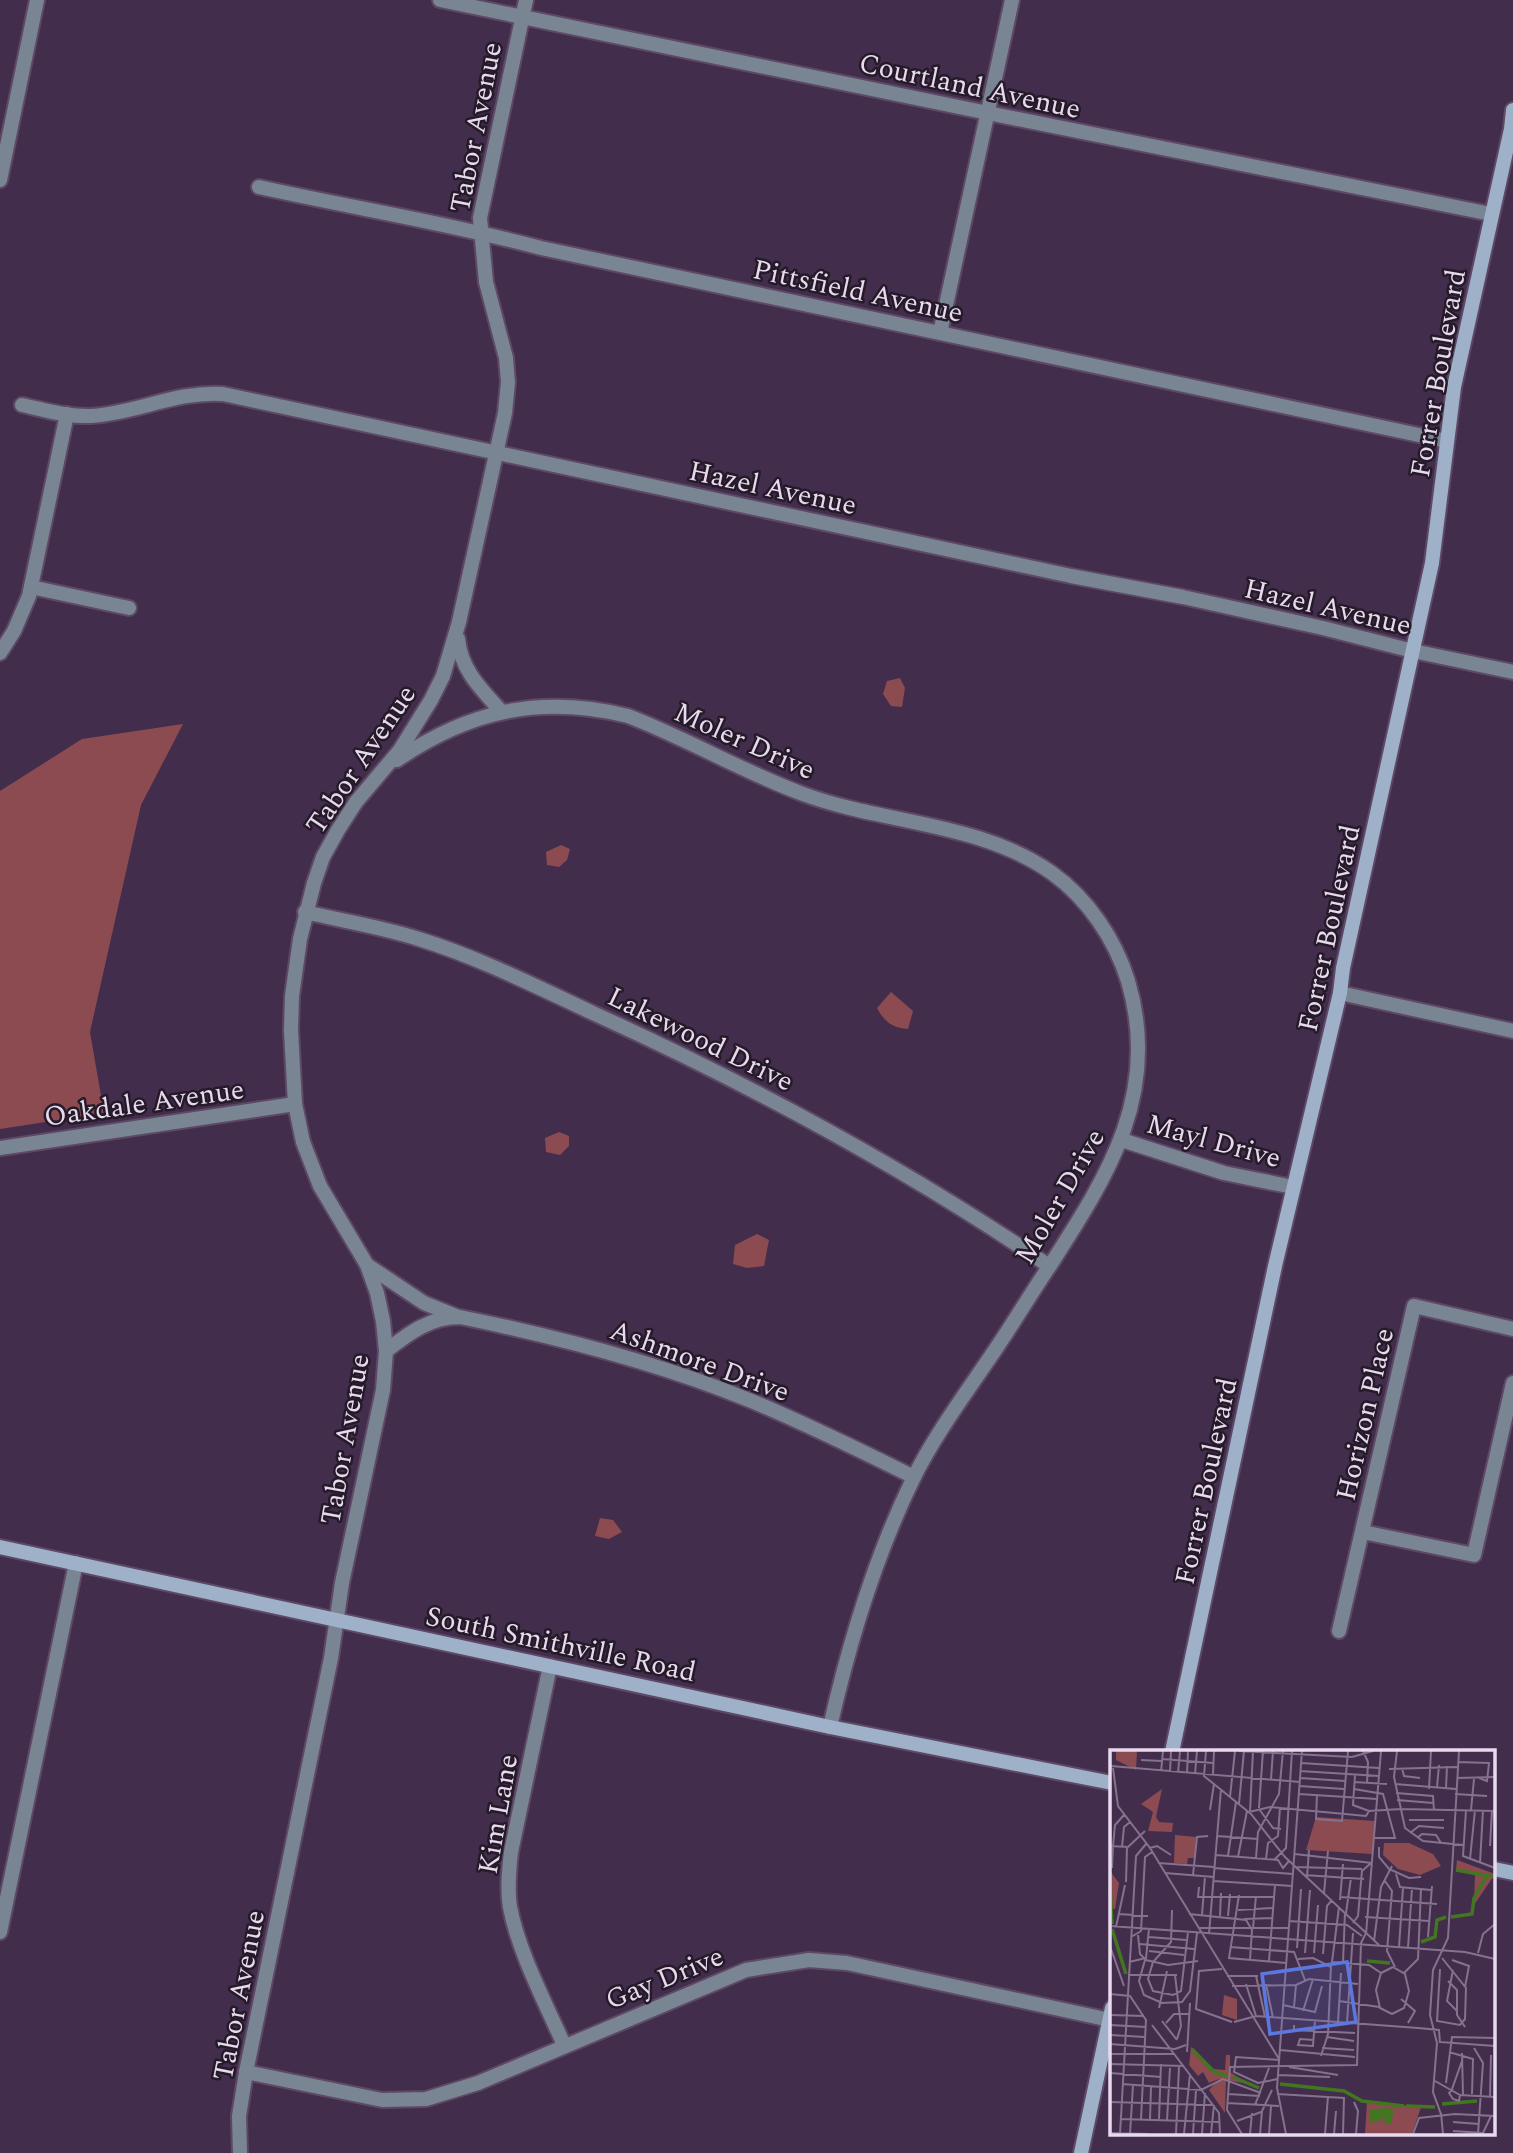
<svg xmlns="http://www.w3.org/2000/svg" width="1513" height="2153" font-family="Spectral,serif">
<rect width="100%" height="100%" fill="#432d4c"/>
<g fill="#8b4b50">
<path d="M900,678L905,688L902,707L891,706L883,694L887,681Z"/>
<path d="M183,724L141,805L90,1032L104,1113L0,1129V791L82,739Z"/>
<path d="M561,845L570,849L567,860L559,867L547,865L546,852Z"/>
<path d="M891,992L913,1011L908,1029C892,1028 884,1021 877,1008Z"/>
<path d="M559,1132L569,1136V1146L560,1155L546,1152L545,1138Z"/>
<path d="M757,1234L769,1240L764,1266L747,1268L733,1264L735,1245Z"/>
<path d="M600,1518L613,1520L622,1532L609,1539L595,1536Z"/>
</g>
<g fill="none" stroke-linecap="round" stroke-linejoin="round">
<defs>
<g id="street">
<path d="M440,0L988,113L1491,214"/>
<path d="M0,180L37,0"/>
<path d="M259,187C353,208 448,223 541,248L1447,441"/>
<path d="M940,333L1012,0"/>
<path d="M22,405C45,410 68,417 91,416C137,413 176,391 223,394L1071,576L1183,597L1323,628L1413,651L1513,672"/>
<path d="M31,587L129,608"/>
<path d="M458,639C461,670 481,689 501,711"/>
<path d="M0,653L14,631L29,596L67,414"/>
<path d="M397,760C470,710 541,695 628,716C688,739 743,772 803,794C884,824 980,822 1052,873C1088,899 1115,939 1128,981C1161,1092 1109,1174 1051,1264C1031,1293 1013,1324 993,1353C966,1393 934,1436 913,1479C875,1557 849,1643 830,1727"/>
<path d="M305,912C343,921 382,927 419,939C480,958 537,987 595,1014C753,1086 905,1168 1049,1266"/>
<path d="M1340,993L1513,1031"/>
<path d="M1122,1140L1224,1173L1293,1187"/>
<path d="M0,1148L295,1104"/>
<path d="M367,1265L424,1303L456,1316"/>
<path d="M386,1351C409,1333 430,1317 460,1317C558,1337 656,1362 749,1400C805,1423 859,1450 914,1477"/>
<path d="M1363,1532L1474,1555L1513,1383"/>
<path d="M1339,1631L1414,1306L1513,1329"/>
<path d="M550,1666L511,1852C509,1870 507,1889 510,1907C518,1951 546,2004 564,2045"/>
<path d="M0,1932L76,1563"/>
<path d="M246,2072L382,2100L426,2099L478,2083L746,1970L809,1960L847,1963L1110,2020"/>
<path d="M240,2153L239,2116L246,2072L331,1658L342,1583L383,1390L386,1351L383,1321L377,1293L367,1265L320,1186L303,1142L295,1104L291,1030L292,996L300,939L314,883L323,857L338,830L356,802L400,750L431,700L443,676L459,622L505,413L508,382L506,358L486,282L480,218L526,0"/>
</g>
<g id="secondary">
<path d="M0,1547L830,1727L1112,1783"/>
<path d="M1172,1752L1275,1266L1340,993L1343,968L1432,563L1454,387L1511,129L1513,110"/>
<path d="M1494,1869L1513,1873"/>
<path d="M1081,2153L1112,2008"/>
</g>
</defs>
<use href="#street" stroke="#5d4966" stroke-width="18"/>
<use href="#secondary" stroke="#5d4966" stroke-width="18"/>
<use href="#street" stroke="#7a8594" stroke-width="14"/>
<use href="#secondary" stroke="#9eb1c9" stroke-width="14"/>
</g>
<g text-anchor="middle" stroke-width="5" stroke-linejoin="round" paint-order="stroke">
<g font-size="28" fill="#e8daee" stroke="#241a28">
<text transform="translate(970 85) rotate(12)" y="10">Courtland Avenue</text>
<text transform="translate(475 127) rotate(-79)" y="10">Tabor Avenue</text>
<text transform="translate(858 290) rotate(12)" y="10">Pittsfield Avenue</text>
<text transform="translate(1437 373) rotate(-80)" y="10">Forrer Boulevard</text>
<text transform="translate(773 487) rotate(12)" y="10">Hazel Avenue</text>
<text transform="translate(1328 606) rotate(13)" y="10">Hazel Avenue</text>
<text transform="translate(745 740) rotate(24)" y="10">Moler Drive</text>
<text transform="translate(360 759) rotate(-56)" y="10">Tabor Avenue</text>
<text transform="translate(1328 928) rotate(-78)" y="10">Forrer Boulevard</text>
<text transform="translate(701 1038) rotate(26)" y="10">Lakewood Drive</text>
<text transform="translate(144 1102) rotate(-8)" y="10">Oakdale Avenue</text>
<text transform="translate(1214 1140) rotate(15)" y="10">Mayl Drive</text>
<text transform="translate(1059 1196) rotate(-60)" y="10">Moler Drive</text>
<text transform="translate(700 1360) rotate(20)" y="10">Ashmore Drive</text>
<text transform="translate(1364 1414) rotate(-77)" y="10">Horizon Place</text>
<text transform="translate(344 1439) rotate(-80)" y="10">Tabor Avenue</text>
<text transform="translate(1205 1481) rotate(-78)" y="10">Forrer Boulevard</text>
<text transform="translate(561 1643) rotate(12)" y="10">South Smithville Road</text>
<text transform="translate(497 1814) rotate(-80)" y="10">Kim Lane</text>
<text transform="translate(664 1977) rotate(-22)" y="10">Gay Drive</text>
<text transform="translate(238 1995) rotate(-79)" y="10">Tabor Avenue</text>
</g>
</g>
<g transform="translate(1110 1750)">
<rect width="385" height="385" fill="#432d4c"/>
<path d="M6,1H27L26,20L6,10ZM52,39L46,67L49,72L63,73L62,82L38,81L43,62L31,54ZM206,67L265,71L262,104L196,100ZM65,85L86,87L85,108H78L77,114L64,113ZM274,93H299L323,104L331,116L310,125L288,119L273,105ZM347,110L385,124L364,155L365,123L346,120ZM0,121L9,133L5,159L0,158ZM114,245L127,249V270L112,265ZM81,297L104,319L115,320L116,305H120V322L138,334L116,330L115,363L99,340L109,329L99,333L93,322L88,326L79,315ZM257,352L311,357L302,384H255Z" fill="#8b4b50"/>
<path d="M275,358L284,359L281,373H275L273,366L269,372L259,371L260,360Z" fill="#427620"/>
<path fill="none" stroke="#427620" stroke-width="3.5" d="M346,120L385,127M0,137L2,174M341,167L362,164L364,148L377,125M2,179L16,224M311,192L325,187L327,170L336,167M257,211L280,213M82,299L103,321L117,326M123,327L149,338M170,334L234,341L252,351L294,356M332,354L367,351M296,356L325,357"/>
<path fill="none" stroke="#85728d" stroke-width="2" d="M96,1L94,26L141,64L175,107L269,195M129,1L242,7L263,1M253,1L258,12L257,33M287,1L284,27L295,78L313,91L353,95M52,9L103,13M31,10L52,11M348,12L379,13L377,31L369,28M191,13L269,18M1,16L190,32M3,18L8,56L40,98L169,309M292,18L294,26L310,28M279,19L347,17M190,21L269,26M51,22L53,1M60,22L61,1M68,23L70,1M77,23L78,1M85,24L87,1M103,25L104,1M245,25L243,55L259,61M190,28L235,31M347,28L385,27M161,29L163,1M244,32L277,34M285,34L346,39M189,36L234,39M327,37L329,15M336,38L337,16M244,39L273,44L285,88H264M319,39L321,1M286,43L323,46L324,61M189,44L267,49M345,44L377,46M207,45L206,69L232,71L238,1M120,47L125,1M287,50L323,53M129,54L134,1M149,58L153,1M149,59L163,78L171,79M100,60L104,34M356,60L353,106L385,118M361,60L364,29M139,62L160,57L256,66L259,61L291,59L385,61M140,62L143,1M299,70H334M300,83L309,76L334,78M107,86L148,89M307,88L312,84L326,85L331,93M0,96L18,97L35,81M3,96L5,75L14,65M380,96L382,60M12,97L14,77L20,72M269,97V107L279,119L299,128L311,127M40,98L47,96L61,105M185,104L262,113M106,105L168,110L173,118L179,111M118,106L126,52M128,107L137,61M146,108L148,82L169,44L173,1M156,109L158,93L168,86L170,57M165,109L176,98L182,1M360,109L365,60M48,113L104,117M370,113L373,60M186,117L252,119M2,118L3,96M104,118L183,124M55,123L104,127M286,124L290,137L321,140M83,125L87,87L98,86M194,125L254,129M197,127L199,100M103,131L182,136M275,131L282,141L277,201L285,217M16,132L17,97M89,137L88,147H164M214,143L218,101M129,145L119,208L176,213M230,147L327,154M230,150L233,114M229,157L222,212L259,215L271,223M62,160L61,192L43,212L38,229L43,241L63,245L71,241L78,182M128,160L163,158M236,163L241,128M9,164L38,166M79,164L136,170L142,180L140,210M92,165L95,126M110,166L111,143M118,166L120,144M255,167L319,171M134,169L162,168M179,171L237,175L252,186M243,173L248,166L252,121L261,113M0,176L355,202L385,209M6,177L15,135M88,178H179M143,178L146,146M99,184L111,39M256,184L271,1M28,185L30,204L36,210L58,215L88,211M21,187L31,181L35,107L42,102M39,187L76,190M318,187L322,136M264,191L271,137L282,116M30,194L84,199M0,196L14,236M120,197L184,202L195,230M289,197L293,138M187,198L191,139M298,198L302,138M39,201L74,205M195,203L200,140M204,203L208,155M368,203L373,184L385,174M213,204L217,156L222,150M188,209L203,208L221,217M35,210L29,231L34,245L52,253L72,252L80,241L87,183M342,210L359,216L355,237M159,211L165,135M19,212L36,208L39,179M233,213L235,162M112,219L89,221L86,259L122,272M330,219L327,271L350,275L355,269L356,238L332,208M343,220L337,251L347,261M294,223L308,209L311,139M18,225H67M65,225L71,276L67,289M117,226H148M146,226L155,267M338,231L347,240V265L355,277M136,234L146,266M156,234L163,268M122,236L186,235L199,229L248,234M0,244L20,246L36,270L31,369M291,249L305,261L298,273M229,251L269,257M173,255L205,262L212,236M184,257L186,235M49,258L57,221M193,261L203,229M282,264L270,258L266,240L271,223L283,217M282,264L294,258L299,241L295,224L283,217M0,265L34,266M52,271L67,290M124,272L146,266L308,278M228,272L231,223M56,273L64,264H79M237,273L243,183M0,275L36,277M42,275L109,363L110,384M184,275V280L245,283M308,278L329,280L330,293M0,285L35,287M217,287L244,291M204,290L190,289L188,295L203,296V295L205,271M330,292L385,296M0,294L65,299L76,295M212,298L244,300M364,298L373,313L368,384M170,300L245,307M77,302L80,253M339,302L363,309L362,344M352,303L353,345M0,304H65M211,306L218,284L221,215M0,314L74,316M179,317L228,325M0,323L51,327M168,325L220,327M168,329L148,333L124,322L126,307L169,310M325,331L350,345L385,347M336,333L342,287L385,288M12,334L91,340L113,329L151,343M342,339L352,311M343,339L339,343L343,349L349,351L350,345M118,344L150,346M167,344L234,348L233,384M380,346L381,305M0,352L102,355M244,352L248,361L246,384M117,353L169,356M145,355L159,318M331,363L333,384M332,367L323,342L327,293L320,265L323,220L338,188L349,1M10,369L110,372M40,369L41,337M49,369L51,314M57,370L60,318M127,371L151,362M343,372L369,374M343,381L373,383L381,366M0,383L38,384M10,384L26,106L36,94M20,384L23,335M66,384L69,317M74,384L80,324M83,384L86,340M92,384L95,343M101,384L104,355M132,384L117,360L120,317L247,315L251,193L256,183M140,384L142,363M150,384L152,361L162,340M159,384L161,356M176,384L167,338L192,1M215,384L218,346M224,384L226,361M303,384L309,368L345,364L385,366"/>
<path fill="#5a78df" fill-opacity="0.15" stroke="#5a78df" stroke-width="3.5" d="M237,212L246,272L160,284L152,224Z"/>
<rect width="385" height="385" fill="none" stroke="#e8daee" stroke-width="3.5"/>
</g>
</svg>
